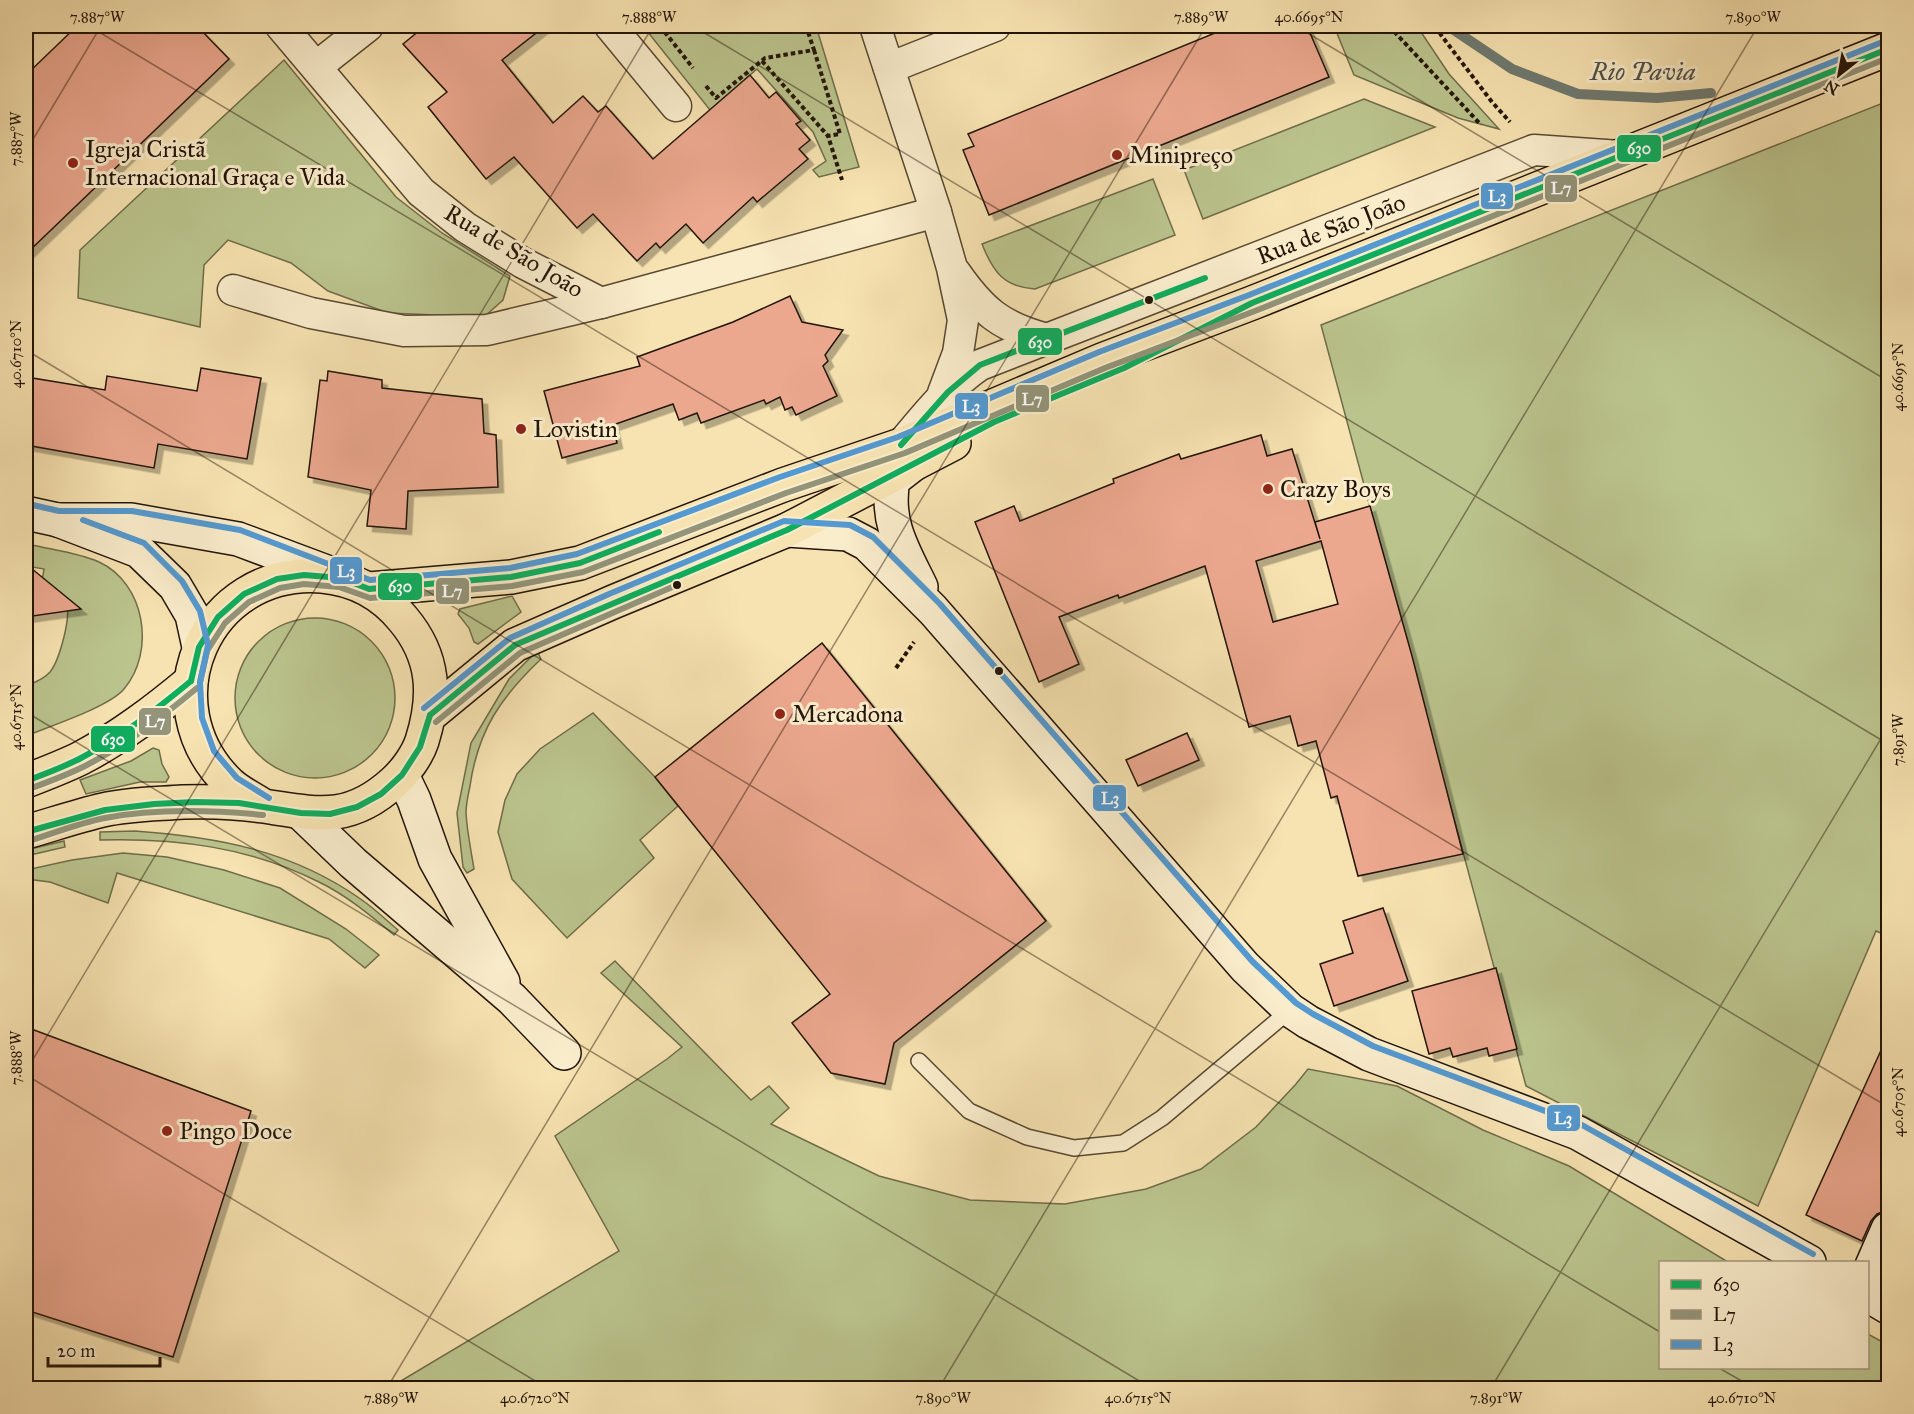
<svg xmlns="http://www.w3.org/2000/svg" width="1914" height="1414" font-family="'IM FELL Great Primer',serif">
<defs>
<filter id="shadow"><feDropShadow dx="5.5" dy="5.5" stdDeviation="0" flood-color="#0004"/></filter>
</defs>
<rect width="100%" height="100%" fill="#f7e3b1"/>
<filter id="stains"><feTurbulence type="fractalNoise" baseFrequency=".00333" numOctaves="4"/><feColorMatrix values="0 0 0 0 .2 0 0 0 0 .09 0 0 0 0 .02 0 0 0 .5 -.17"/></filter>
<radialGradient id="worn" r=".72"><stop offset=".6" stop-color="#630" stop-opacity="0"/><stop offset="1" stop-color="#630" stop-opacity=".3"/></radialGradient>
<g fill="#bbc48d" stroke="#6f6c4a" stroke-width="1.5">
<path d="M643,26H816L859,167L819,177L813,170L826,161L813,132L757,69L710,110Z"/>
<path d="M1334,26H1417L1449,74L1499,129L1458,118L1354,75Z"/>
<path d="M284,60L396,197L442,233L510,276L503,300L484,317L388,313L328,291L291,263L228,240L204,265L200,327L78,298L80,250Z"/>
<path d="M1364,99L1435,127L1203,219L1184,170Z"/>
<path d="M1888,101V936L1876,931L1758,1206L1526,1086L1321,325Z"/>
<path d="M1153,179L1175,235L1035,289C1004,287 993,272 982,244Z"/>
<path d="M32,545C54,550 79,553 99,562C145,583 156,651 124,689C109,707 50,726 26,736V686C35,682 43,680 50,672C59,661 72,616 66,603C63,595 49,587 42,581L44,569L27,566Z"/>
<path d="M512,596L521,612L478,644L474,642L469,628L458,614L460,609Z"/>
<circle cx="315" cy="698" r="80"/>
<path d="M537,651L541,659C501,697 478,730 470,786C468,795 466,805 466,813C467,832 471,850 474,869L467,873L463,867L457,813L471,743L509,679Z"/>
<path d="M593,713L655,777L678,806L640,840L654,858L567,938L512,879L498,832L505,800L517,774L540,749Z"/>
<path d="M153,748L159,750L162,764L169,777L166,782H140L86,794L80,780L131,761Z"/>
<path d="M135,831C219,837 293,851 362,900C375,909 386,920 398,930L394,935C370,915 346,895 319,882C250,847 176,838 100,840V832Z"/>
<path d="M64,841L65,847L26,856V850Z"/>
<path d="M123,853L167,857L224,870L280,888L346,929L379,955L365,968L329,939L117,873L108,903L50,882L26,879V870L72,860Z"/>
<path d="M615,961L751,1100L769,1086L789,1108L771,1124L879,1176L970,1200L1065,1204L1146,1189L1201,1169L1256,1127L1296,1084L1308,1069L1397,1086L1483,1130L1569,1166L1728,1262H1660V1368H1868V1334L1888,1345V1388H389L619,1251L555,1136L667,1059L682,1047L601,973Z"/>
</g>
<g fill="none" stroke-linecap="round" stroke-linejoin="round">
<path stroke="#6e7970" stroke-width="10" d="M1448,26L1512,69L1578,94L1657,98L1711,93"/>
</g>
<g fill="#eca88f" stroke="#231408" stroke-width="1.5" fill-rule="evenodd" filter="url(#shadow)">
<path d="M77,26H197L229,59L26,254V75Z"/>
<path d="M425,26H545L502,60L553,123L583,96L598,112L606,106L653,159L750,75L769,98L776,92L801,121L796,124L810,140L799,149L808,159L757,202L753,197L703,243L686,224L660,248L656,243L637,261L593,214L577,228L514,157L486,179L428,107L447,92L403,44Z"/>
<path d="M1232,26H1307L1329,77L989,215L963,150L974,146L968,134Z"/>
<path d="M790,296L802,322L843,330L825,355L828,361L823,366L837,396L796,415L792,407L785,410L780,397L766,404L764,400L701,423L697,413L679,420L673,404L613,425L617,443L562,458L544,391L640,366L637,357L733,322Z"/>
<path d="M201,368L261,378L247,459L158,444L154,468L26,445V377L105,390L107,376L197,391Z"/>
<path d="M328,371L382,380V388L482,399L484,433L496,435L498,487L408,491L406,529L367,526L371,490L308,477L320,380L327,381Z"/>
<path d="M1261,435L1267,456L1292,449L1320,539L1315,522L1370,506L1412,656L1463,854L1358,876L1337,796L1331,798L1316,741L1298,746L1290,716L1249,727L1205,566L1119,598L1118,595L1059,617L1079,664L1039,682L975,522L1014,506L1020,521L1114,483L1113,479L1179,454L1181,459ZM1321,541L1338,604L1273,622L1256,561Z"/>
<path d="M26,564L81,609L26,617Z"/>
<path d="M822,643L1046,921L894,1043L885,1084L831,1073L792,1023L830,994L655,777Z"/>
<path d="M1187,733L1199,760L1138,786L1126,760Z"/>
<path d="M1383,908L1408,981L1334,1006L1320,964L1353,953L1343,921Z"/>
<path d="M1496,968L1517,1049L1489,1056L1487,1048L1453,1057L1450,1048L1429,1054L1412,991Z"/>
<path d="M26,1027L251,1111L173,1357L26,1310Z"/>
<path d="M1888,1035V1203L1885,1211L1877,1214L1871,1221L1862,1241L1806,1215Z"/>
</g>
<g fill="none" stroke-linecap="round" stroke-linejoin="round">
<defs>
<path id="lane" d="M919,1061L969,1111L1027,1137L1074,1148L1123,1143L1162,1118L1290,1010"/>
<g id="street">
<path d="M281,26L421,192L465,227L523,263L601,303L936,212"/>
<path d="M610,26L676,106"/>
<path d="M875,26L936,212L952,268L963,320L958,353L943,393"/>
<path d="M316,67L368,26"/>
<path d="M889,68L995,26"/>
<path d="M955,272C982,311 1001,327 1047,339"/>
<path d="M233,290L311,313L404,331L487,330L601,303"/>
<path d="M901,445C926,415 948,387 980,365L1534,150L1620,156"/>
</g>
<g id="secondary">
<path d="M911,466L893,480C885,522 903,550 921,587"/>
<path d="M26,513L58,520L139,551L175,586L192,615L199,647"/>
<path d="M58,520H131L238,539L340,577"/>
<path d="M787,530L848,534L867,544L933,610L1245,967L1290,1010L1308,1022L1369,1054L1578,1133L1809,1262"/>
<path d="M402,775L414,800L435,859L503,982"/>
<path d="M301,813L353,863L512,999L564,1053"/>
<path d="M1868,1275L1888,1229"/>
<path d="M1868,1295L1888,1307"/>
</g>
<g id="primary">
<path d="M369,589L511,577L580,563L783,485L901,445L1102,360L1252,303L1888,49"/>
<path d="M430,715L515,645L613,602L787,530L954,443"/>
<path d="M26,781C44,774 63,767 81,758C121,737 156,710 191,681"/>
<path d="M26,832C51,825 77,816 103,810C128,804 156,804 183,802C209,801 236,802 263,806C317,814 349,823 394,782C405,772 417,756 422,741C436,696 435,657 403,619C382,593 355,579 322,576C205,567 146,704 230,784C240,793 253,799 264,806"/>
</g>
</defs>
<use href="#lane" stroke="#584832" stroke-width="18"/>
<use href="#street" stroke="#584832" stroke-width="33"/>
<use href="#secondary" stroke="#231408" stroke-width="36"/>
<use href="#primary" stroke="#231408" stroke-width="36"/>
<g stroke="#231408" stroke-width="4" stroke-dasharray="4.5 3" stroke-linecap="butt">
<path d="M660,26L693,68"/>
<path d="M1389,26L1481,125"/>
<path d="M1436,26L1441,35L1492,102L1510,122"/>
<path d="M814,50L840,134L828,136L842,180"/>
<path d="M762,61L828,136"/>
<path d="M706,86L716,98L765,58L814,50L806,26"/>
<path d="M896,668L914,642"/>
</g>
<use href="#lane" stroke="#faedcc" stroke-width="15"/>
<use href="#street" stroke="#faedcc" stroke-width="30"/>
<use href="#secondary" stroke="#faedcc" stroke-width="33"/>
<use href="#primary" stroke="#f7e3b1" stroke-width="33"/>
<defs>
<g id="bus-1">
<path d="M901,445L948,392L980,365L1205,278"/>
<path d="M191,681L199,647L218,617L244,594L277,579L304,575L341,578L369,589L511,577L580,563L659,532"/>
<path d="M430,715L515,645L787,530L994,422L1124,368L1252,303L1888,49"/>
<path d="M26,781C45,774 64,767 81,758C121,737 157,709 191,681"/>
<path d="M26,832L105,810L154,804L195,802L239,803L301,813L330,814L357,807L381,794L402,775L420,747L430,715"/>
</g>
<g id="bus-2">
<path d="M200,683L207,651L225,623L249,602L280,588L304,584L339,587L370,598L512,586L583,572L786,493L905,453L1105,368L1255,311L1888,58"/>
<path d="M436,722L520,653L677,585"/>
<path d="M29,789C48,782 67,775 85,766C126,745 162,717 197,688"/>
<path d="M29,841C54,833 79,823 105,818C157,808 211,810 263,815"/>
</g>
<g id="bus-3">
<path d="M28,504L59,511H132L240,530L370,580L510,568L577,554L780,477L898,437L1099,352L1249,295L1885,41"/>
<path d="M83,520L144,543L182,581L200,611L208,645L200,682L202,718L214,751L237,778L269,798"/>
<path d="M424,708L510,638L609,594L784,521L850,525L873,537L940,604L1252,961L1296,1003L1313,1014L1373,1046L1582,1125L1813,1254"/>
</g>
</defs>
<use href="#bus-1" stroke="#faedcc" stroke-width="10"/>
<use href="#bus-2" stroke="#faedcc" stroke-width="10"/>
<use href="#bus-3" stroke="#faedcc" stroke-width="10"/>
<use href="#bus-1" stroke="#0fad5e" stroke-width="6"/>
<use href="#bus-2" stroke="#939479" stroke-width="6"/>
<use href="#bus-3" stroke="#5499d0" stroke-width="6"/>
</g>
<path fill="none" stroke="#231408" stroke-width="1.5" stroke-opacity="0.45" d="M89,26L1888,1107M693,26L1888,744M1296,26L1888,381M26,151L101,26M26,350L1660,1332M26,712L1151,1388M26,1071L653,26M26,1075L547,1388M1719,1368L1754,1388M387,1388L1206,26M939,1388L1758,26M1491,1388L1888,727"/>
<g fill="#8f2418" stroke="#faedcc" stroke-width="2">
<circle cx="1117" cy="155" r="6"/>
<circle cx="73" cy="163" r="6"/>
<circle cx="521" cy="429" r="6"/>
<circle cx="1268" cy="489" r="6"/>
<circle cx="780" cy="714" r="6"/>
<circle cx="167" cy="1131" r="6"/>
</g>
<g fill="#231408" stroke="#faedcc" stroke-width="2">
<circle cx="1149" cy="300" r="5"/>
<circle cx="677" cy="585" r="5"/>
<circle cx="999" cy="671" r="5"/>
</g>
<g text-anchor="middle" stroke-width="6" stroke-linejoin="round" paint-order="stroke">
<g font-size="24" fill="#231408" stroke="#faedcc" text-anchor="start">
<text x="85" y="157">Igreja Cristã<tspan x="85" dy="28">Internacional Graça e Vida</tspan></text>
<text x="1129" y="163">Minipreço</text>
<text x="533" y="437">Lovistin</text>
<text x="1280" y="497">Crazy Boys</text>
<text x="792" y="722">Mercadona</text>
<text x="179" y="1139">Pingo Doce</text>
</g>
<g font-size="24" fill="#231408" stroke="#faedcc">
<text transform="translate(1331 229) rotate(-21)" y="8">Rua de São João</text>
<text transform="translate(514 251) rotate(31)" y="8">Rua de São João</text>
</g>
<g font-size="26" font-style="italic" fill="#4f4f45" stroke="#faedcc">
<text x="1643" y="80">Rio Pavia</text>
</g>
</g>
<g stroke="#faedcc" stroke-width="2">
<rect x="1616" y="134" width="46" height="29" rx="6" fill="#0fad5e"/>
<rect x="1544" y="174" width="34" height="29" rx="6" fill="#939479"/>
<rect x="1480" y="182" width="34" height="28" rx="6" fill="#5499d0"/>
<rect x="1017" y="327" width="46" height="29" rx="6" fill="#0fad5e"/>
<rect x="1015" y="384" width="35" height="29" rx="6" fill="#939479"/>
<rect x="954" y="392" width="35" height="28" rx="6" fill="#5499d0"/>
<rect x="329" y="556" width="34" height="29" rx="6" fill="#5499d0"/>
<rect x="377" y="572" width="46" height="29" rx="6" fill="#0fad5e"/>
<rect x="435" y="577" width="35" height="28" rx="6" fill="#939479"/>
<rect x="138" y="707" width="34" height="29" rx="6" fill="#939479"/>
<rect x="90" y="725" width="46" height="28" rx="6" fill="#0fad5e"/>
<rect x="1092" y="784" width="35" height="28" rx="6" fill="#5499d0"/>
<rect x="1546" y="1104" width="35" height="28" rx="6" fill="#5499d0"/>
</g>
<g font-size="16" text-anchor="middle" font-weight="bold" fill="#fff">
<text x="1639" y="154">630</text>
<text x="1561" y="194">L7</text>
<text x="1497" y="202">L3</text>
<text x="1040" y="348">630</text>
<text x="1032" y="405">L7</text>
<text x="971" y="412">L3</text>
<text x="346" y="577">L3</text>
<text x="400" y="592">630</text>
<text x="452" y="597">L7</text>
<text x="155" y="727">L7</text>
<text x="113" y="745">630</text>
<text x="1110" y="804">L3</text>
<text x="1563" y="1124">L3</text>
</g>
<rect width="1914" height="1414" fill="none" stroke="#f7e3b1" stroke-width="66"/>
<rect x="1659" y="1261" width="210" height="108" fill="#faedcc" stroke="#a4967e" stroke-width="1.5"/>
<rect x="1671" y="1280" width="30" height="9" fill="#0fad5e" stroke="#a4967e" stroke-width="1.5"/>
<text x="1713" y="1291" font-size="18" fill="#231408">630</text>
<rect x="1671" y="1310" width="30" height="9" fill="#939479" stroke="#a4967e" stroke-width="1.5"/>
<text x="1713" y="1321" font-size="18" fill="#231408">L7</text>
<rect x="1671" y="1340" width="30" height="9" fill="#5499d0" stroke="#a4967e" stroke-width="1.5"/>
<text x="1713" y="1351" font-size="18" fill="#231408">L3</text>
<g transform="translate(1839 75) rotate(211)" stroke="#faedcc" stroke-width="4.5" paint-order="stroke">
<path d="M0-4.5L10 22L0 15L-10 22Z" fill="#231408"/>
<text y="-9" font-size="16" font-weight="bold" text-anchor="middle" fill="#231408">N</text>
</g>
<path d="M48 1357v9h112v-9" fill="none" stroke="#231408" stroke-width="3"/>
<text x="57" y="1357" font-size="18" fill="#231408" stroke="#faedcc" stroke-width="4.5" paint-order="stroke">20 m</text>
<rect x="33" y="33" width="1848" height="1348" fill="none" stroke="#231408" stroke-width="2"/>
<g font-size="15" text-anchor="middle" fill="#231408">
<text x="97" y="22">7.887°W</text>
<text x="649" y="22">7.888°W</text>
<text x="1201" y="22">7.889°W</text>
<text x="1309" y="22">40.6695°N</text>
<text x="1753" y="22">7.890°W</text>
<text transform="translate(16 139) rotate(-90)" y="5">7.887°W</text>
<text transform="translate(16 354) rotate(-90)" y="5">40.6710°N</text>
<text transform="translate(1898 377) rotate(-90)" y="5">40.6695°N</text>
<text transform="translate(16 717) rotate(-90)" y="5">40.6715°N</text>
<text transform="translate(1898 740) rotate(-90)" y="5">7.891°W</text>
<text transform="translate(16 1058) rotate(-90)" y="5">7.888°W</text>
<text transform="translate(1898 1102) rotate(-90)" y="5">40.6705°N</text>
<text x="391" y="1403">7.889°W</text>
<text x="535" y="1403">40.6720°N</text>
<text x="943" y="1403">7.890°W</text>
<text x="1138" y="1403">40.6715°N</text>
<text x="1496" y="1403">7.891°W</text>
<text x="1742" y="1403">40.6710°N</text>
</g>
<rect width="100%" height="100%" filter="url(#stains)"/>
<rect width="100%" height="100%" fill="url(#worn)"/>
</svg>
